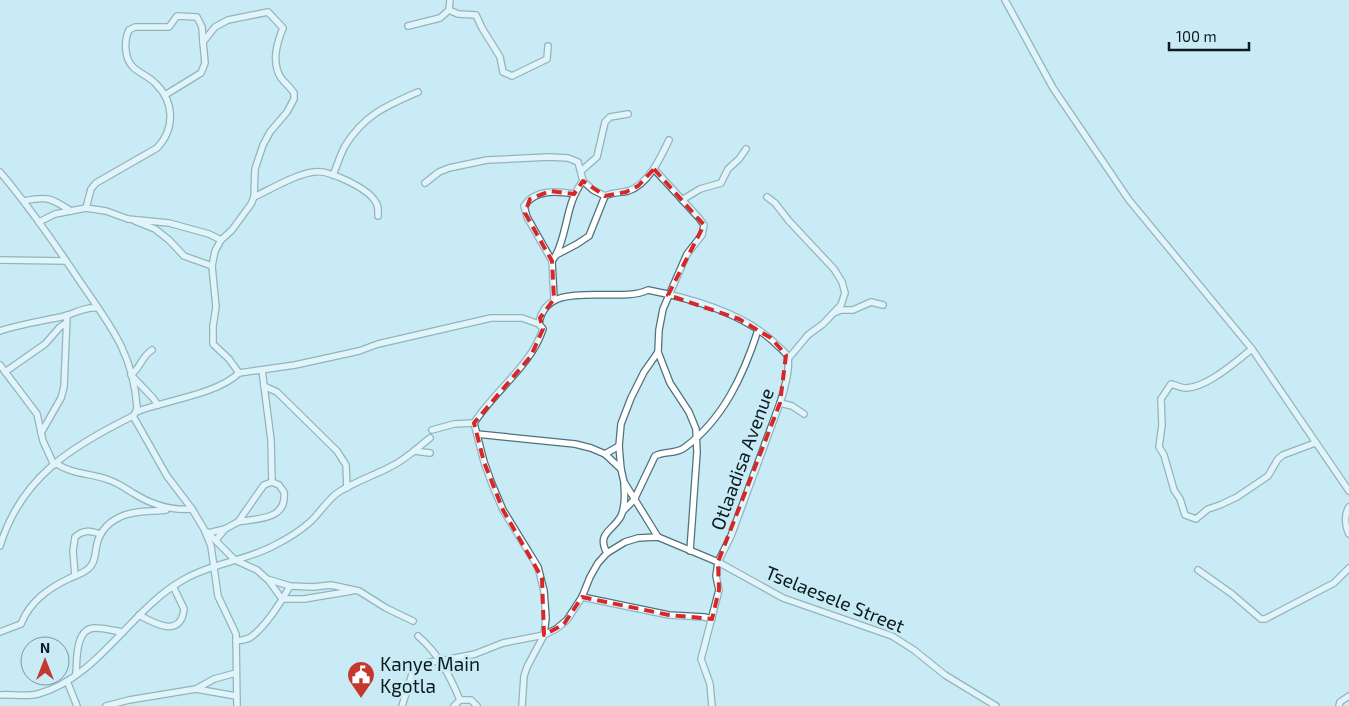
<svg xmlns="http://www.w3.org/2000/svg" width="1349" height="706" font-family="'Exo 2',sans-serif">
<rect width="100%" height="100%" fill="#c8ebf6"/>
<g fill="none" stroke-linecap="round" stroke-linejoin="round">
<defs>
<g id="street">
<path d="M1005,0L1053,88L1129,200L1252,349L1349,491"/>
<path d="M449,10L458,14L476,15L482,28L500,57L503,72L512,76L547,59L548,46"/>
<path d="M408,26L440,18L449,10L450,0"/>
<path d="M165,95L201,73L205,63L203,42L215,27L228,20L268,12L283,28C277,43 271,62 281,78C285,83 290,87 294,93V99L287,112L270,132L263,145L255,169L254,197L251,204L232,230L221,240L215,251L212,266L216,307L213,326V344L229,359L239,373"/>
<path d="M581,171L597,157L605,122L610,117L628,114"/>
<path d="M0,172C28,205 53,241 77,277C107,322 133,350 137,407L136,412L133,416C72,446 21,477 0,546"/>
<path d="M333,175C337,166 340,155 345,146C364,115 386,106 418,92"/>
<path d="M425,183L439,172L449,168L487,160L549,157L568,158L578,162L583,181L593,190L605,196C613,192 620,193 628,191C648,185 661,157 669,140"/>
<path d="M254,197C271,189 296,174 314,172C329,169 368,189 375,201C379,206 378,210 378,216"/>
<path d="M767,197L775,203L789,221L834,269L842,282L845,293L841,305L823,324L808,335L788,359"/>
<path d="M682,200L700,189L721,183L728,169L739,159L746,149"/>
<path d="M24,201C48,196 51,198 71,211"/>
<path d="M86,208L91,189L96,183L157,148C175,129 175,102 155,83C148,76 139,73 133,67C124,58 124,40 129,30L135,27H169L177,16L197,17L202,27L203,42"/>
<path d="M135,221L155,229L169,240L184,256L212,266"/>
<path d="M39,222L55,214L86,208L106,211L128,219L169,223L209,234L221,240"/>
<path d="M556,255C568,231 566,202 583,181"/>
<path d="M0,260L66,261"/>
<path d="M552,261L527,217L524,206C535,189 557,191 574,194"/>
<path d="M554,299L552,261L556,255L577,244L589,236L605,196"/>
<path d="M836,312L841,310H853L871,302L883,305"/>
<path d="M0,331C21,324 43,321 65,316C75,313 88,306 98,308"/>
<path d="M1252,349C1235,362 1208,387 1186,388C1181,388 1175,385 1171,384L1161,399L1162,425L1159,447L1164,455L1174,490L1180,499L1185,515L1196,519L1208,509L1220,505L1237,497L1268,476L1278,459L1283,455L1315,443"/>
<path d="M152,350C141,357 142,366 131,375L153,398L158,405"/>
<path d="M658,352L670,383L689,412L696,429L697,452L690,551"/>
<path d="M0,365L37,414L43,441L54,465L57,464C73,475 92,473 109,480C118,483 125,488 133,493C152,505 170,511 192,509"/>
<path d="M262,370L271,440L272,482"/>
<path d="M5,372L45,344L60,327L66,323"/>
<path d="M264,386L277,392L337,451L346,465L347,488"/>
<path d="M780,403L792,406L804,414"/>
<path d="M136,412C165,400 216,395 239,373L295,365L359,351L378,344L491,318H522L539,324"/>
<path d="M133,416L167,476L192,509L204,529L211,546L218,596L236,634L237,706"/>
<path d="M432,430L454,424L474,423"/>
<path d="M41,433L61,398L64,387L67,315"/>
<path d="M477,434L575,444L591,448L605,454L621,469L624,482L658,537"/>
<path d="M414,451L430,453"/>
<path d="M605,454L619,446"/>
<path d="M621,469L619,446L621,424L631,398L644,372L658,352L659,330L663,309L687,254L702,235L704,225L699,218L654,169"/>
<path d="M272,482L279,485L284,492C287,520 259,518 238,522L261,489L264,485Z"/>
<path d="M1349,507C1344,514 1345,526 1349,534"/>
<path d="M623,511L634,500L655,456C664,451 676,454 684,448C723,420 744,374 758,330"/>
<path d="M207,532L235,560L257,570L267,579L290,586L313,587L331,585L359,591L386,608L413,621"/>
<path d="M208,533L225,529"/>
<path d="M216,540L225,529L238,522"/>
<path d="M607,553C596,533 613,531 621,516C625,507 625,495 624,485"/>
<path d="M1198,570L1232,594L1261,619H1265L1334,583L1349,568"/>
<path d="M75,576L73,551L75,537C84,529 90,531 100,534"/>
<path d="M269,581L282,599H304L352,591"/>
<path d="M582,597L669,615L704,617L712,619"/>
<path d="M139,615C155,624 181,638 184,609L173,586"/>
<path d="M0,632L21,624C30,601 49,588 70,578C77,575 85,573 90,567C95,562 95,555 96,549C98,534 107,523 120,517C134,510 152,512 166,510"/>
<path d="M418,636C438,653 450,676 460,700H471L477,706"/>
<path d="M236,641C241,640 247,640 251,637C265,627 282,601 290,586"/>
<path d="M76,674C77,660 75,628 95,628C105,628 114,631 123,632"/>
<path d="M67,681L77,706"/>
<path d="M196,689L214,679L236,673"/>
<path d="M0,695C12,694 26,697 38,694C98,678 131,609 183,580C212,563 246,561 275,545C287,539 300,531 310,522C319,514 326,502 336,494C349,484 375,475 390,467C405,460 417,448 430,438"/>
<path d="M106,706L129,700L196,689L236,696"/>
<path d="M402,706L412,674L419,667L429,662L440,661L475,654L503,643L544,635L556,629L567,620L582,597L590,577L598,563L607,553L625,542L638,538L658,537L718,562L783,598L892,636L914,650L945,675L996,706"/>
<path d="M454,706L460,700"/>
<path d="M522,706L524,676L527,667L544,635L546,618L544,591L538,567L503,510L492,484L484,462L474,423C495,390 531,366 543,329L539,324C545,276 618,305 648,290C690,298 747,314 778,346C781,349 787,353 788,358C790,369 784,392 780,403L731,536L718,562L716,576L719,590L701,659L710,684L712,706"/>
<path d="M1339,706L1340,702L1349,696"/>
</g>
</defs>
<use href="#street" stroke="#51717a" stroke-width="8"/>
<use href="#street" stroke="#fff" stroke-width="5.5"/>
</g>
<path d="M0 0H1349V706H0ZM654,169L704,225L668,295L739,319L771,338L786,355L780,403L718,562L719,590L712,619L669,615L582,597L564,624L544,635L542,578L503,510L484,462L474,423L531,356L543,329L540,318L554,299L552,261L525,213L530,199L550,191L574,194L583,181L605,196L626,192L638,186Z" fill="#c8ebf6" fill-opacity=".55" fill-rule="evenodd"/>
<path fill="none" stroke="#d62828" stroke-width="4" stroke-dasharray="10 6" stroke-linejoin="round" d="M654,169L704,225L668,295L739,319L771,338L786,355L780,403L718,562L719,590L712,619L669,615L582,597L564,624L544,635L542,578L503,510L484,462L474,423L531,356L543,329L540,318L554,299L552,261L525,213L530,199L550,191L574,194L583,181L605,196L626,192L638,186Z"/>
<defs>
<symbol id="civic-pin" viewBox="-11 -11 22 30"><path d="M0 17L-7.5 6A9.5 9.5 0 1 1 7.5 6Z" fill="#c5382e" stroke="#c8ebf6"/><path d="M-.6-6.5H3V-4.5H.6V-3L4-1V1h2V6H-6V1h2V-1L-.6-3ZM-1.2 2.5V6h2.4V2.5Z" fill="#fff"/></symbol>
</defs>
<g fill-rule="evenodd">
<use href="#civic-pin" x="345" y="659" width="32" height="43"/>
</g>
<g text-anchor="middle" stroke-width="5" stroke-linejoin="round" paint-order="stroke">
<g font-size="19" fill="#0d1b1e" stroke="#c8ebf6">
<text transform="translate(742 459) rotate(-70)" y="7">Otlaadisa Avenue</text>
<text transform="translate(835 599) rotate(22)" y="7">Tselaesele Street</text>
</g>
<g font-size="19" fill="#0d1b1e" stroke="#c8ebf6" text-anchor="start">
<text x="380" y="671">Kanye Main<tspan x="380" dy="22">Kgotla</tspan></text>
</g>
</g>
<g transform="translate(45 661)"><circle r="24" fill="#c8ebf6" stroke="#7d98a0"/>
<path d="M0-4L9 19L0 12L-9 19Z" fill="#c5382e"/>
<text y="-8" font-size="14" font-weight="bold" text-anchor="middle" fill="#0d1b1e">N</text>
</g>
<path d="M1169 42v8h80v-8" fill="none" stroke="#0d1b1e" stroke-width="2.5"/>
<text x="1176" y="42" font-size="15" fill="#0d1b1e" stroke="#c8ebf6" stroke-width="4" paint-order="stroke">100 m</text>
</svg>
